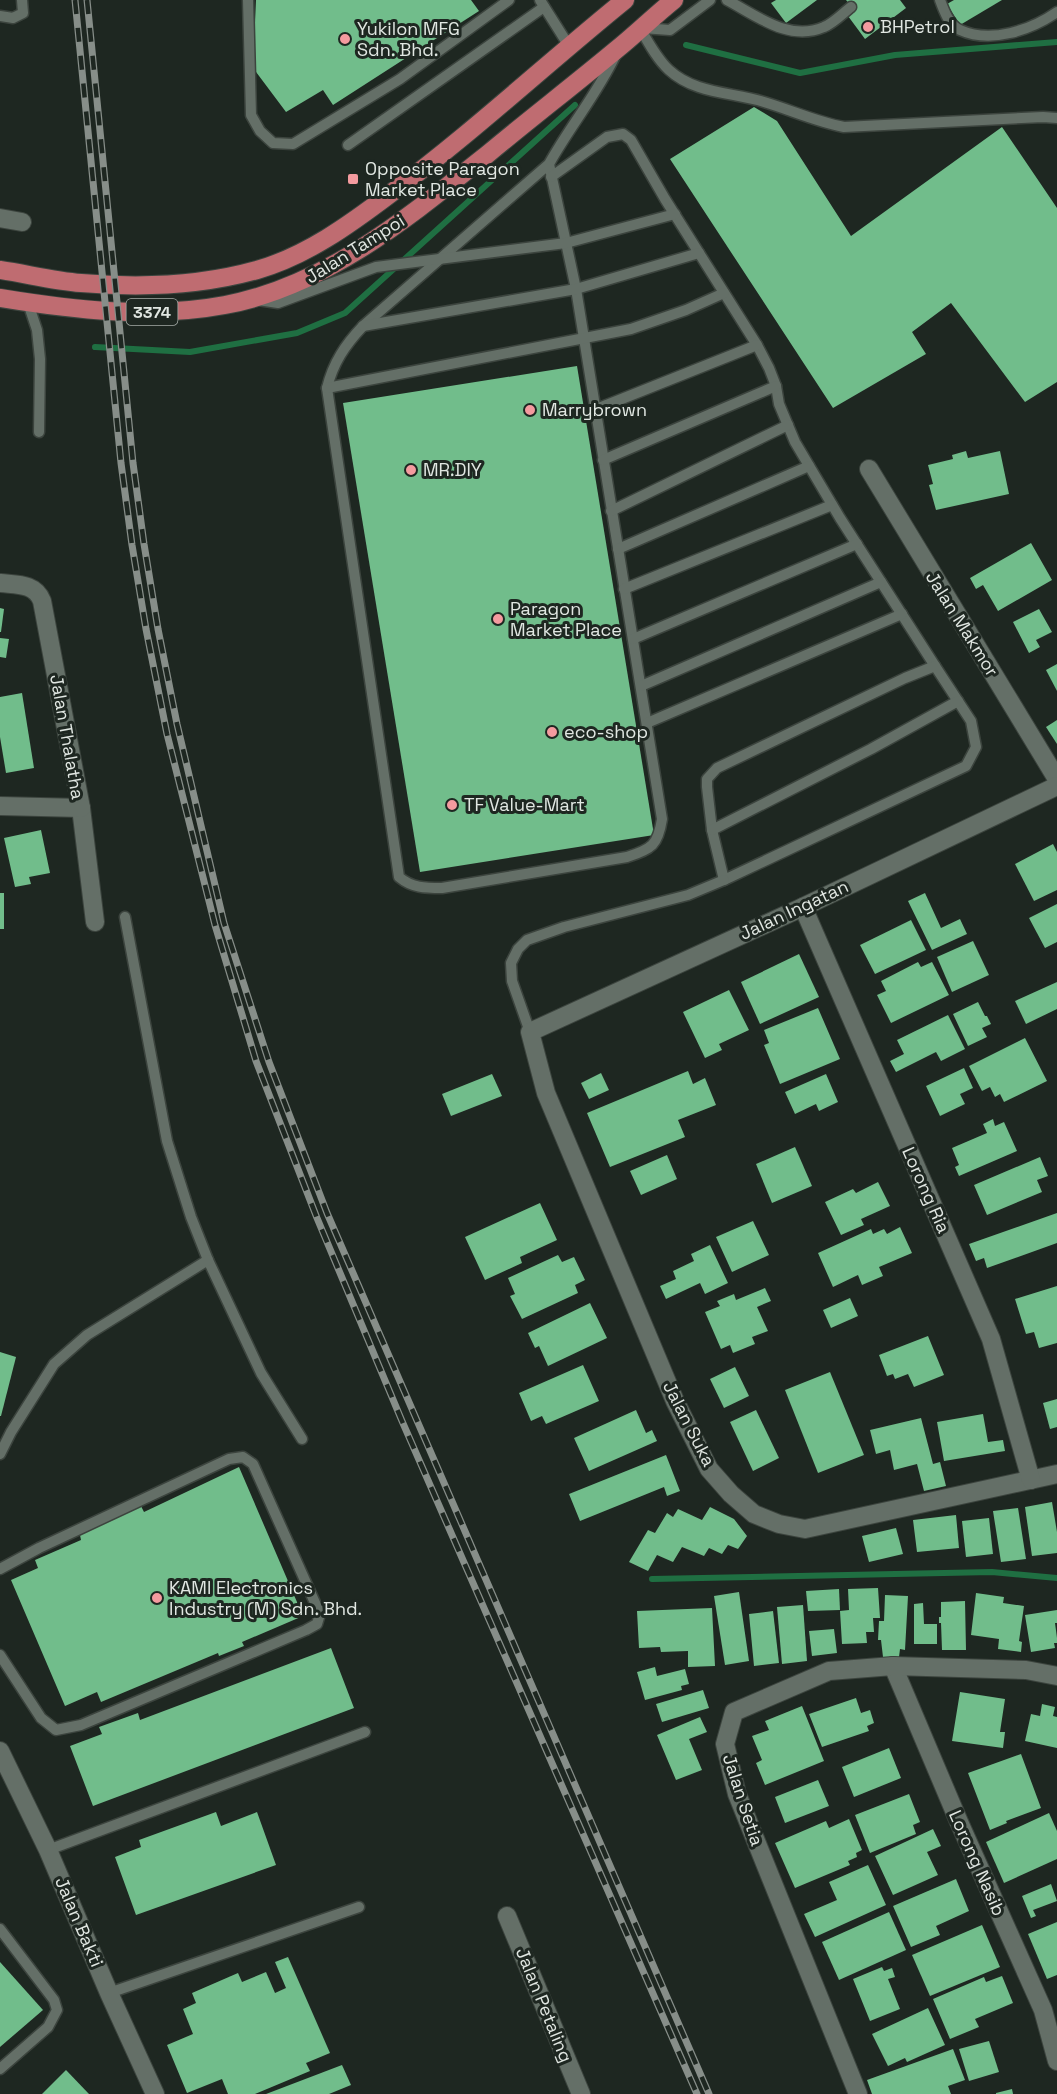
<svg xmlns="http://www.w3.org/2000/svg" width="1057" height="2094" font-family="'Space Grotesk',sans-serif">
<rect width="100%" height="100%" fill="#1e2721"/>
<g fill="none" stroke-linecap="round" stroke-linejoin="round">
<g stroke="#1f6f42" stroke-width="6">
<path d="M686,45L800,73L895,55L1057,42"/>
<path d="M95,347L190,352L297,333L345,313L575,105"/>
<path d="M652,1579L992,1572L1057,1578"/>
</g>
</g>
<g fill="#71bd8b">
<path d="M256,0H471L479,11L333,105L323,90L286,112L253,68Z"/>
<path d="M776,0H817L786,23L771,3Z"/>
<path d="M846,0H900L906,8L865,39L848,16L855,11Z"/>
<path d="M954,0H1002L960,25L947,4Z"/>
<path d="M754,107L777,121L851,236L1002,127L1057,208V382L1025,402L951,303L912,332L926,354L833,408L670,159Z"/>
<path d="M577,366L654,835L420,872L343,403Z"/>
<path d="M966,451L968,458L1000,451L1009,494L936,510L929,485L933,484L928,465L953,459L952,455Z"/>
<path d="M1031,543L1052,580L998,611L983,585L976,589L970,578Z"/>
<path d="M0,608L4,609L1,632H0Z"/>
<path d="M1039,609L1052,632L1036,640L1040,647L1029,653L1013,622Z"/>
<path d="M0,638L9,639L6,658L0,657Z"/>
<path d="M1057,664V691L1046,670Z"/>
<path d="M22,693L34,768L6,773L0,737V697Z"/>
<path d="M1057,720V744L1046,727Z"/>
<path d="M41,830L50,873L29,877L31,884L15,887L4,838Z"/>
<path d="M1053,844L1057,852V890L1034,901L1015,864Z"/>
<rect x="0" y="893" width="4" height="36"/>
<path d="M925,893L941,928L960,919L967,934L932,950L908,901Z"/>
<path d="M1057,904V942L1045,948L1029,918Z"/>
<path d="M911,920L926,950L875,974L860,945Z"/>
<path d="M973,941L989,975L952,992L937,957Z"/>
<path d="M799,954L819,997L760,1024L741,982Z"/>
<path d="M918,962L921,967L932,962L949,995L891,1023L877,995L886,991L881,981Z"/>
<path d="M1057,982V1009L1026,1024L1015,1001Z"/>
<path d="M729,990L749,1030L719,1044L722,1050L705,1058L683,1012Z"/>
<path d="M978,1002L985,1016H987L991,1024L982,1028L987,1037L968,1046L953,1014Z"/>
<path d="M818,1008L840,1059L780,1084L764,1045L769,1043L764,1030Z"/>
<path d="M948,1015L965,1049L941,1061L936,1052L896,1072L890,1061L904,1054L897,1040Z"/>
<path d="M1025,1038L1047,1081L1004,1102L1000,1094L995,1097L990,1087L982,1091L969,1066Z"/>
<path d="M964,1068L973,1088L960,1094L965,1104L940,1116L926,1086Z"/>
<path d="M688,1071L693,1084L705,1078L716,1105L678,1120L685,1137L610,1167L587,1113Z"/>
<path d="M601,1073L609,1090L589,1099L581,1083Z"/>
<path d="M492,1074L502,1096L451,1116L442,1094Z"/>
<path d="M826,1074L838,1102L819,1111L816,1104L795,1114L785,1092Z"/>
<path d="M993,1119L995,1126L1004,1122L1017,1151L959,1176L955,1167L959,1165L952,1148L987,1133L983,1124Z"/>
<path d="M795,1147L812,1186L772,1203L756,1164Z"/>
<path d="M667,1155L677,1179L641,1195L630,1171Z"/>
<path d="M1040,1157L1048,1176L1037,1180L1042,1192L987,1215L974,1185Z"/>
<path d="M878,1182L890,1206L861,1219L864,1225L841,1235L825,1202L853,1189L856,1193Z"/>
<path d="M540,1203L557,1240L520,1257L522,1263L485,1280L465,1237Z"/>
<path d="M1057,1213V1243L987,1268L984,1258L976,1261L969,1244Z"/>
<path d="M753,1221L769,1255L732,1272L716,1237Z"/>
<path d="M900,1227L912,1253L879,1267L883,1276L862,1285L858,1275L833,1287L818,1253L871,1229L873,1234L884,1229L887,1234Z"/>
<path d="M710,1245L728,1283L705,1294L700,1283L666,1299L660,1286L676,1279L673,1271L694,1261L691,1254Z"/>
<path d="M558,1255L562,1262L574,1257L585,1280L575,1285L578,1293L522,1319L510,1296L515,1294L508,1278Z"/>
<path d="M1057,1286V1343L1039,1348L1034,1332L1026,1334L1015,1299Z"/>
<path d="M765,1288L771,1301L757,1307L768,1331L752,1337L755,1344L733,1353L730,1345L721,1349L705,1312L720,1306L717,1301L734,1294L736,1300Z"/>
<path d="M850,1298L858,1316L831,1328L823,1310Z"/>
<path d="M590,1303L607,1338L548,1366L539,1346L535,1348L528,1333Z"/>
<path d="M928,1336L944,1375L914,1387L908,1374L895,1379L893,1374L887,1376L879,1355Z"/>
<path d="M0,1352L16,1357L1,1416H0Z"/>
<path d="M583,1365L599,1401L546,1424L542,1416L531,1421L519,1393Z"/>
<path d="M735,1367L749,1396L724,1408L710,1379Z"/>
<path d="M830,1372L864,1455L818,1473L785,1390Z"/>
<path d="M1057,1399V1427L1050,1429L1043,1403Z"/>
<path d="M636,1410L646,1433L652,1430L657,1441L589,1471L574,1438Z"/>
<path d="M756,1410L779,1458L753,1471L730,1422Z"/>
<path d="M983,1414L988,1442L1003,1440L1005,1451L944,1461L937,1422Z"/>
<path d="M921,1418L933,1464L940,1462L946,1486L924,1491L917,1464L894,1470L890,1450L876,1454L870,1430Z"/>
<path d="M666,1455L680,1491L667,1496L664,1487L580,1521L569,1494Z"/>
<path d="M239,1467L303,1616L242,1642L244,1646L219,1656L218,1653L101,1702L97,1692L65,1706L11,1580L38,1568L35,1560L81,1540L80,1535L141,1506L144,1512Z"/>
<path d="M1052,1502L1057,1532V1553L1032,1556L1025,1507Z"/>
<path d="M710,1507L734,1519L747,1536L738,1549L728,1545L722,1554L709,1548L704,1556L682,1547L673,1562L657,1555L648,1571L629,1562L648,1530L655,1533L667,1513L673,1517L678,1509L702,1520Z"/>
<path d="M1018,1508L1026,1559L1001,1562L993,1511Z"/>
<path d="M956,1515L959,1548L917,1552L913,1520Z"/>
<path d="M989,1518L993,1554L966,1557L962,1521Z"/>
<path d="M896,1528L903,1554L869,1562L862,1536Z"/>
<path d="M878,1588L880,1618H873L874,1632H866L867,1643L842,1644L840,1611L849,1610L848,1589Z"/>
<path d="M839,1589L840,1610L808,1611L806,1591Z"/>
<path d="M739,1592L749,1661L725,1665L714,1596Z"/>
<path d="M976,1593L1004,1597L1003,1603L1024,1606L1019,1641L1022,1642L1021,1652L998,1649L999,1639L971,1635Z"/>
<path d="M885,1595L908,1596L905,1650L900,1649L899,1657H883L881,1640H878L879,1621H884Z"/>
<path d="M965,1601L966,1650H942L941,1623H939V1617H941V1602Z"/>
<path d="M923,1603L924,1624H937V1644H914V1604Z"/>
<path d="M803,1605L807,1661L782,1664L777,1607Z"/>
<path d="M712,1608L715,1666L688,1667V1651L661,1652L660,1647L639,1648L637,1611Z"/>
<path d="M1057,1610V1623H1055L1057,1638V1643H1054L1055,1648L1031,1652L1025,1615Z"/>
<path d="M773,1611L779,1663L754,1666L749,1614Z"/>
<path d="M834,1629L837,1653L812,1656L809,1631Z"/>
<path d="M331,1648L354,1708L93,1806L70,1746L102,1734L99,1727L138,1713L140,1720Z"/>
<path d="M655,1667L657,1676L685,1669L689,1684L681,1686L682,1690L645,1700L637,1672Z"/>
<path d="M703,1690L709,1708L662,1722L656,1704Z"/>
<path d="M960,1692L1005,1699L1000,1732H1005L1003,1748L952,1741Z"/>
<path d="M856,1698L861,1713L870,1710L874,1723L867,1726L869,1731L822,1747L809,1714Z"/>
<path d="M1042,1704L1055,1707L1053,1716L1057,1717V1748L1025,1741L1031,1714L1040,1716Z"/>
<path d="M802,1706L824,1761L765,1785L756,1763L762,1760L752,1736L769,1730L765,1721Z"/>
<path d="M700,1717L707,1732L689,1739L702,1770L676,1780L657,1735Z"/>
<path d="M889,1748L901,1778L854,1797L842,1767Z"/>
<path d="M1021,1754L1041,1808L1006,1821L1007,1823L990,1830L968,1773Z"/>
<path d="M818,1780L829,1806L785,1823L775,1797Z"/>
<path d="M909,1794L920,1822L913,1825L916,1834L870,1853L855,1815Z"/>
<path d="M216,1812L221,1826L257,1812L276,1865L136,1915L115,1857L141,1847L139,1840Z"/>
<path d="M1049,1813L1057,1831V1859L1004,1883L986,1842Z"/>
<path d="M849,1819L862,1850L856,1853L857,1857L848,1861L850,1865L795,1888L775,1843L826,1821L829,1828Z"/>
<path d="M933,1829L941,1846L927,1852L938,1875L893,1895L875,1856Z"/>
<path d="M868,1865L886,1905L815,1937L804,1914L837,1900L829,1882Z"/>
<path d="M956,1879L969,1911L936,1926L940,1935L911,1947L893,1906Z"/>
<path d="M1051,1884L1057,1901L1033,1910L1036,1916L1031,1918L1022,1896Z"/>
<path d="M889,1912L906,1950L839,1980L822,1942Z"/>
<path d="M1057,1922V1975L1047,1979L1028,1934Z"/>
<path d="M982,1925L1000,1967L930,1996L912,1955Z"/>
<path d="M288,1957L330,2053L306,2063L310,2071L255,2094H228L222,2079L187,2093L167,2045L193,2034L183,2009L196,2003L192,1993L238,1973L242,1982L266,1972L275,1993L286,1988L275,1962Z"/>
<path d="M0,1962L43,2010L0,2047Z"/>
<path d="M882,1967L884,1971L892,1968L895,1977L888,1979L900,2009L870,2021L853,1979Z"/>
<path d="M1002,1976L1013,2003L975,2019L979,2027L950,2039L933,1999L984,1977L986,1982Z"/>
<path d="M928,2008L945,2045L907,2062L905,2058L888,2066L872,2034Z"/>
<path d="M989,2041L999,2072L969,2081L959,2049Z"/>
<path d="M953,2049L965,2080L948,2086L951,2094H872L867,2080Z"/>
<path d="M342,2065L351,2085L329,2094H266Z"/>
<path d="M66,2070L89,2094H42Z"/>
<path d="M1012,2089L1013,2094H996V2093Z"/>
</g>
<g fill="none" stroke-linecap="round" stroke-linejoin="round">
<defs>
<g id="lane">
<path d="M248,0L251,115L260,131L273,143L293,144L400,79L509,0"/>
<path d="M540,0L569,46"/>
<path d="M727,0C757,16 789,42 824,27C834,23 843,13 851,7"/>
<path d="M940,0C944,11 949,25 960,30C991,44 1031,30 1057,12"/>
<path d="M0,16L13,18L23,13L22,0"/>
<path d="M640,28C648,42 657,59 669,70C695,94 732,92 764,102C791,110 817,122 844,127L1043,117L1057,118"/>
<path d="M642,28L670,30L710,0"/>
<path d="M348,145L544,7"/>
<path d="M549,164L576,289L662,819C658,845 652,849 627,857L442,888C425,888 412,888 399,877L327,388C333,363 345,345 363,326L549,164C570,126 598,93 616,54"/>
<path d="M551,177L607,137L623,134L631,140L665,199L757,345L769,368L776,386L779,404L795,442L840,518L935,666"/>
<path d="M258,300L278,303L376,267L566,243L675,214"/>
<path d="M28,303L37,330L40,359L39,432"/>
<path d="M363,326L576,289L699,253"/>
<path d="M327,388L631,329L686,310L724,293"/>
<path d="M594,410L757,345"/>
<path d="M603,460L776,386"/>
<path d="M611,511L788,425"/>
<path d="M618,549L809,466"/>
<path d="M624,589L832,505"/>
<path d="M633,639L857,544"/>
<path d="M935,666L971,721L976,747L966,766L724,880L712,830L707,787V779L717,768L905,678Z"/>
<path d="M641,686L881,582"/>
<path d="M647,723L902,614"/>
<path d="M712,830L871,749L958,701"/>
<path d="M125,917L167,1141L191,1217L208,1260L261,1373L302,1439"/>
<path d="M530,1032L512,981L511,963L518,949L527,940L564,927L688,895L724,880"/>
<path d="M0,1454L11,1432L54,1364L87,1335L208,1260"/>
<path d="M0,1569L39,1548L229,1459L243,1457L253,1464L320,1614L317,1624L306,1630L81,1725L56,1730L41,1718L0,1655"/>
<path d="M48,1850L365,1732"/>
<path d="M0,1929L54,2000L57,2010L48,2027L0,2069"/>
<path d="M109,1993L359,1907"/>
</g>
<g id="street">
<path d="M0,218L22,222"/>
<path d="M869,469L1057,779"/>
<path d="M0,583C17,585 35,583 42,601L81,808L95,922"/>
<path d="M1057,786L803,907L530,1032L546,1093L675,1401L709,1469L731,1494L754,1514L779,1524L805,1529L1057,1474"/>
<path d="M0,806L81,808"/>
<path d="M803,907L991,1339L1031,1480"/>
<path d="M893,1666L959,1822L1043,2010L1057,2061"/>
<path d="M0,1751L48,1850L109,1993L155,2094"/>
<path d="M507,1916L581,2094"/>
<path d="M858,2094L737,1794L725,1744L734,1712L829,1671L893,1666L1026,1670L1057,1676"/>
</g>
<g id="primary">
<path d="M0,270C27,274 54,281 81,283C139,288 200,286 257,270C306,256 349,225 390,194C471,134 546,64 625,0"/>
<path d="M0,298C73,310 151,319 225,305C327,286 410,216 489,153C531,118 574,85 616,50C636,34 654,16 674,0"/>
</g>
</defs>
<use href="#lane" stroke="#3c443e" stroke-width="13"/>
<use href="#street" stroke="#3c443e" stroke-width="20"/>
<use href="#primary" stroke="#3c443e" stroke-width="20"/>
<use href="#lane" stroke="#646f67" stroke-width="10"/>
<use href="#street" stroke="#646f67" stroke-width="18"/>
<use href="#primary" stroke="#bf6c71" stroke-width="18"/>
<defs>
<g id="rail">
<path d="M75,0L121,463L132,545L146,629L167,734L215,925L256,1061L317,1218L402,1421L697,2094"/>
<path d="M87,0L133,463L144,544L158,629L177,724L224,923L269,1062L327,1213L709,2094"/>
</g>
</defs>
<use href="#rail" stroke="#878e89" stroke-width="7"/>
<use href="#rail" stroke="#1e2721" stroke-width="4.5" stroke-dasharray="14" stroke-linecap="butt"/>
</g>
<g fill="#f49b9f" stroke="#1e2721" stroke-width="2">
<circle cx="868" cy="27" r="6"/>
<circle cx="345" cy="39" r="6"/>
<rect x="347" y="173" width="12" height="12" rx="3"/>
<circle cx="530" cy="410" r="6"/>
<circle cx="411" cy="470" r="6"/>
<circle cx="498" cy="619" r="6"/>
<circle cx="552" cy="732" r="6"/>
<circle cx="452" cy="805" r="6"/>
<circle cx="157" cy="1598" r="6"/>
</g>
<g text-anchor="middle" stroke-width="6" stroke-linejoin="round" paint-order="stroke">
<rect fill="#1e2721" stroke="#a6ada8" stroke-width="1.5" x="126.5" y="299" width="51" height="26" rx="4.5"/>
<g font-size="16" font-weight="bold" fill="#e1e7e2">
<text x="152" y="318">3374</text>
</g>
<g font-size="18" fill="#e1e7e2" stroke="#1e2721" text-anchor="start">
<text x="880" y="33">BHPetrol</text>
<text x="357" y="35">Yukilon MFG<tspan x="357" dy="21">Sdn. Bhd.</tspan></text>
<text x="365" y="175">Opposite Paragon<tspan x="365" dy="21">Market Place</tspan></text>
<text x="542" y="416">Marrybrown</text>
<text x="423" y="476">MR.DIY</text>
<text x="510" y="615">Paragon<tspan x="510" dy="21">Market Place</tspan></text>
<text x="564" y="738">eco-shop</text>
<text x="464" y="811">TF Value-Mart</text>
<text x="169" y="1594">KAMI Electronics<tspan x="169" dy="21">Industry (M) Sdn. Bhd.</tspan></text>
</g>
<g font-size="18" fill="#e1e7e2" stroke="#1e2721">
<text transform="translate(355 249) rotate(-32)" y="6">Jalan Tampoi</text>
<text transform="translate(962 624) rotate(58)" y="6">Jalan Makmor</text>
<text transform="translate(67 737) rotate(80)" y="6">Jalan Thalatha</text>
<text transform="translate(794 910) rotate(-25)" y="6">Jalan Ingatan</text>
<text transform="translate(926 1190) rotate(66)" y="6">Lorong Ria</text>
<text transform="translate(689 1424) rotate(63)" y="6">Jalan Suka</text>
<text transform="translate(743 1800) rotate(72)" y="6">Jalan Setia</text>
<text transform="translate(977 1863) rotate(66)" y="6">Lorong Nasib</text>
<text transform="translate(79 1922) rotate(67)" y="6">Jalan Bakti</text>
<text transform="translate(544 2005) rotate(68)" y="6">Jalan Petaling</text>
</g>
</g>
</svg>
